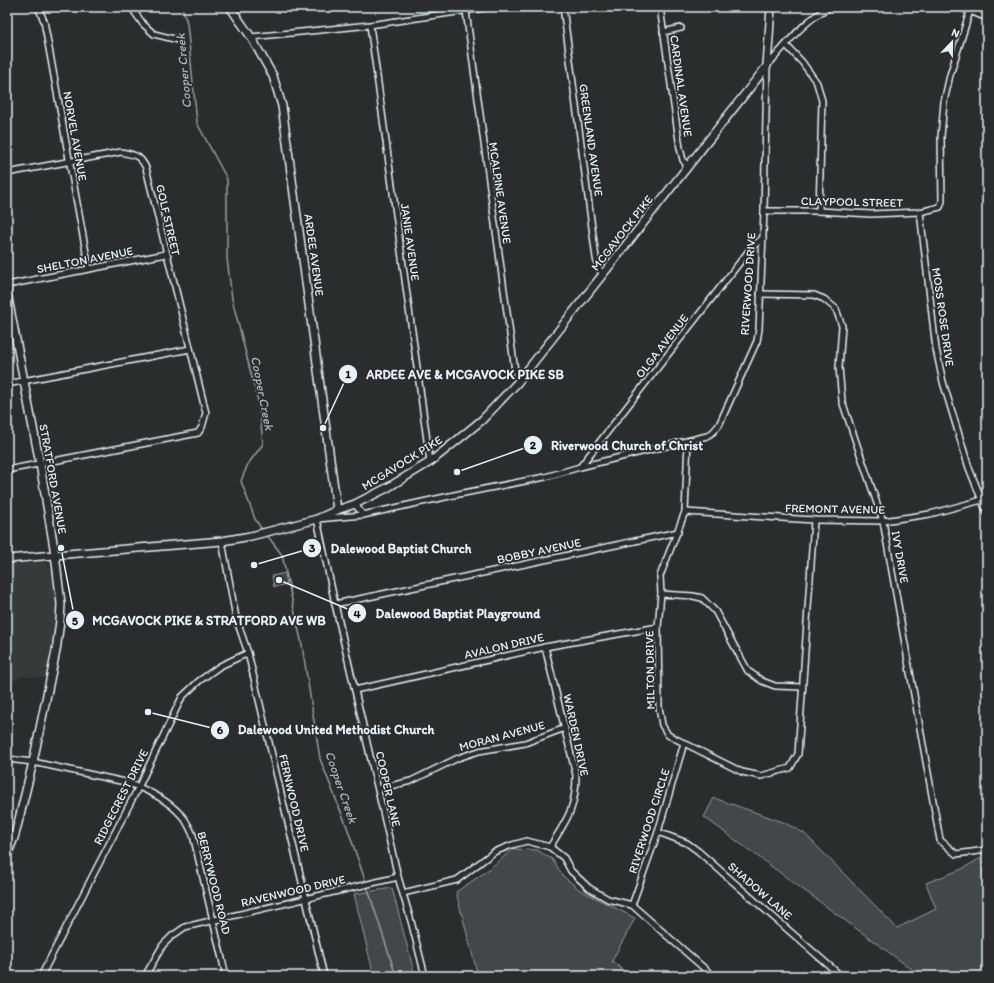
<svg xmlns="http://www.w3.org/2000/svg" width="994" height="983" font-family="Itim,sans-serif">
<rect width="100%" height="100%" fill="#2a2d2e"/>
<filter id="ink" filterUnits="userSpaceOnUse"><feTurbulence type="fractalNoise" baseFrequency=".025" numOctaves="2"/><feDisplacementMap in="SourceGraphic" scale="8" xChannelSelector="R" yChannelSelector="G"/><feConvolveMatrix kernelMatrix="1 2 1 2 8 2 1 2 1" color-interpolation-filters="sRGB"/></filter>
<g filter="url(#ink)">
<path fill="#363a3b" d="M46,562L53,570L57,593L54,634L45,678L21,676L7,686V565Z"/>
<g fill="#424648" stroke="#959ca0">
<path d="M285,573L287,584L274,587L272,576Z"/>
<path d="M714,798L783,822L804,833L897,928L936,909L926,883L962,869L981,858L987,908V976H921L704,817Z"/>
<path d="M513,849L537,850L552,859L564,877L580,890L635,918L612,961L630,976H478L456,892L488,870Z"/>
<path d="M392,888L415,976H374L354,894Z"/>
</g>
<g fill="none" stroke-linecap="round" stroke-linejoin="round">
<g stroke="#989fa3" stroke-width="1.5">
<path d="M182,7L187,23L197,123L227,179V258L232,299L259,405L263,444L248,464L241,481L255,519L263,531"/>
<path d="M267,535L282,555L302,645L320,759L347,827L366,883"/>
<path d="M367,886L396,976"/>
</g>
<defs>
<g id="street">
<path d="M38,7L44,21L89,269"/>
<path d="M131,7L143,24L154,34L178,40"/>
<path d="M463,7L466,11L515,371L518,382"/>
<path d="M563,7L596,258L598,267L603,275"/>
<path d="M660,7L680,148L683,160L688,167"/>
<path d="M957,7L970,11L987,18"/>
<path d="M370,25L430,462"/>
<path d="M663,32L681,28"/>
<path d="M251,37L370,25L490,7"/>
<path d="M786,45L802,62L817,83L822,101L819,211"/>
<path d="M7,173L121,152C135,155 140,155 146,168L206,413L202,427L198,433L7,470"/>
<path d="M764,211H819L871,214L920,212L940,207L942,201L941,137L944,102L950,75L970,11"/>
<path d="M920,212L936,349L943,382L969,468L987,513"/>
<path d="M7,285L166,254"/>
<path d="M760,294L814,295L824,299L836,309L842,326L839,367L842,401L883,521L940,840L956,854L987,850"/>
<path d="M7,384L190,349"/>
<path d="M688,441L685,512L660,576L661,594L658,627L659,707L662,725L668,735L742,772L761,776L790,768L798,754L814,520"/>
<path d="M580,467L751,248L763,238"/>
<path d="M355,504L363,515"/>
<path d="M685,512L814,520L883,521L930,514L982,500"/>
<path d="M222,541L236,618L248,653L324,976"/>
<path d="M661,594L693,596L702,598L715,611L748,671L762,681L775,686L802,687"/>
<path d="M335,604L678,532"/>
<path d="M545,647L576,775C576,809 567,819 550,847"/>
<path d="M355,690L545,647L658,627"/>
<path d="M7,759L33,762L125,782C146,789 168,800 182,816C187,821 190,829 193,835L226,976"/>
<path d="M378,789L411,781L458,758L479,751L525,743L565,728"/>
<path d="M658,832L687,843L698,851L841,976"/>
<path d="M403,893L457,880L494,852L512,845L527,841L550,847L564,858L571,871L589,888L608,899L632,905L713,976"/>
<path d="M632,905L658,832L684,743"/>
<path d="M41,976L139,786L182,697L199,681L220,666L248,653"/>
<path d="M145,976L163,945L172,936L185,927L398,877"/>
<path d="M425,976L411,921L398,877L335,604L317,519L363,515L459,494L545,477L580,467L707,436L713,432L719,425L757,341L759,329L764,211L767,66C786,45 804,20 830,7"/>
</g>
<g id="secondary">
<path d="M230,7L251,37L273,76L282,106L337,510"/>
<path d="M7,293L40,464L55,554L61,604L60,621L56,651L33,762L19,819L14,838L7,855"/>
<path d="M7,559L222,541L251,536L317,519L337,510L355,504L387,488L430,462L455,442L482,420L518,382L767,66L771,7"/>
</g>
</defs>
<use href="#street" stroke="#e8f1f8" stroke-width="8"/>
<use href="#secondary" stroke="#e8f1f8" stroke-width="10"/>
<use href="#street" stroke="#2a2d2e" stroke-width="5"/>
<use href="#secondary" stroke="#2a2d2e" stroke-width="7"/>
</g>
</g>
<g text-anchor="middle" stroke-width="3.5" stroke-linejoin="round" paint-order="stroke">
<g font-size="12" fill="#e8f1f8" stroke="#2a2d2e">
<text transform="translate(681 86) rotate(82)" y="4">CARDINAL AVENUE</text>
<text transform="translate(75 136) rotate(80)" y="4">NORVEL AVENUE</text>
<text transform="translate(591 140) rotate(82)" y="4">GREENLAND AVENUE</text>
<text transform="translate(500 193) rotate(82)" y="4">MCALPINE AVENUE</text>
<text transform="translate(852 202) rotate(1)" y="4">CLAYPOOL STREET</text>
<text transform="translate(168 220) rotate(77)" y="4">GOLF STREET</text>
<text transform="translate(622 233) rotate(-52)" y="4">MCGAVOCK PIKE</text>
<text transform="translate(410 242) rotate(82)" y="4">JANIE AVENUE</text>
<text transform="translate(314 255) rotate(82)" y="4">ARDEE AVENUE</text>
<text transform="translate(85 260) rotate(-11)" y="4">SHELTON AVENUE</text>
<text transform="translate(748 284) rotate(-86)" y="4">RIVERWOOD DRIVE</text>
<text transform="translate(943 317) rotate(82)" y="4">MOSS ROSE DRIVE</text>
<text transform="translate(662 346) rotate(-52)" y="4">OLGA AVENUE</text>
<text transform="translate(402 463) rotate(-32)" y="4">MCGAVOCK PIKE</text>
<text transform="translate(53 479) rotate(80)" y="4">STRATFORD AVENUE</text>
<text transform="translate(835 509) rotate(1)" y="4">FREMONT AVENUE</text>
<text transform="translate(539 551) rotate(-12)" y="4">BOBBY AVENUE</text>
<text transform="translate(900 557) rotate(80)" y="4">IVY DRIVE</text>
<text transform="translate(504 646) rotate(-13)" y="4">AVALON DRIVE</text>
<text transform="translate(650 670) rotate(-91)" y="4">MILTON DRIVE</text>
<text transform="translate(576 735) rotate(78)" y="4">WARDEN DRIVE</text>
<text transform="translate(502 736) rotate(-15)" y="4">MORAN AVENUE</text>
<text transform="translate(388 789) rotate(77)" y="4">COOPER LANE</text>
<text transform="translate(121 797) rotate(-63)" y="4">RIDGECREST DRIVE</text>
<text transform="translate(294 803) rotate(77)" y="4">FERNWOOD DRIVE</text>
<text transform="translate(649 821) rotate(-72)" y="4">RIVERWOOD CIRCLE</text>
<text transform="translate(214 883) rotate(76)" y="4">BERRYWOOD ROAD</text>
<text transform="translate(293 891) rotate(-13)" y="4">RAVENWOOD DRIVE</text>
<text transform="translate(760 891) rotate(41)" y="4">SHADOW LANE</text>
</g>
<g font-size="13" font-style="italic" fill="#acb3b9" stroke="#2a2d2e">
<text transform="translate(183 71) rotate(-95)" y="5">Cooper Creek</text>
<text transform="translate(263 393) rotate(79)" y="5">Cooper Creek</text>
<text transform="translate(342 787) rotate(71)" y="5">Cooper Creek</text>
</g>
</g>
<path fill="none" stroke="#e8f1f8" stroke-width="1.5" d="M323 428L348 374M457 472L533 445M254 565L312 548M279 580L357 613M61 548L75 620M148 712L220 730"/>
<g fill="#e8f1f8" stroke="#2a2d2e" stroke-width="1.5">
<circle cx="323" cy="428" r="4"/>
<circle cx="457" cy="472" r="4"/>
<circle cx="254" cy="565" r="4"/>
<circle cx="279" cy="580" r="4"/>
<circle cx="61" cy="548" r="4"/>
<circle cx="148" cy="712" r="4"/>
<circle cx="348" cy="374" r="10"/>
<circle cx="533" cy="445" r="10"/>
<circle cx="312" cy="548" r="10"/>
<circle cx="357" cy="613" r="10"/>
<circle cx="75" cy="620" r="10"/>
<circle cx="220" cy="730" r="10"/>
</g>
<g font-size="12" text-anchor="middle" font-weight="bold" fill="#111">
<text x="348" y="378">1</text>
<text x="533" y="449">2</text>
<text x="312" y="552">3</text>
<text x="357" y="618">4</text>
<text x="75" y="625">5</text>
<text x="220" y="734">6</text>
</g>
<g font-size="13" text-anchor="middle" font-weight="bold" fill="#e8f1f8" stroke="#2a2d2e" stroke-width="3.5" stroke-linejoin="round" paint-order="stroke">
<text x="465" y="379">ARDEE AVE &amp; MCGAVOCK PIKE SB</text>
<text x="627" y="450">Riverwood Church of Christ</text>
<text x="401" y="553">Dalewood Baptist Church</text>
<text x="458" y="618">Dalewood Baptist Playground</text>
<text x="209" y="625">MCGAVOCK PIKE &amp; STRATFORD AVE WB</text>
<text x="336" y="734">Dalewood United Methodist Church</text>
</g>
<rect width="994" height="983" fill="none" stroke="#2a2d2e" stroke-width="24"/>
<rect x="12" y="12" width="970" height="959" fill="none" stroke="#e8f1f8" stroke-width="1.5" filter="url(#ink)"/>
<g transform="translate(952 42) rotate(22)" stroke="#2a2d2e" stroke-width="3" paint-order="stroke">
<path d="M0-3L7 15L0 10L-7 15Z" fill="#e8f1f8"/>
<text y="-6" font-size="11" font-weight="bold" text-anchor="middle" fill="#e8f1f8">N</text>
</g>
</svg>
